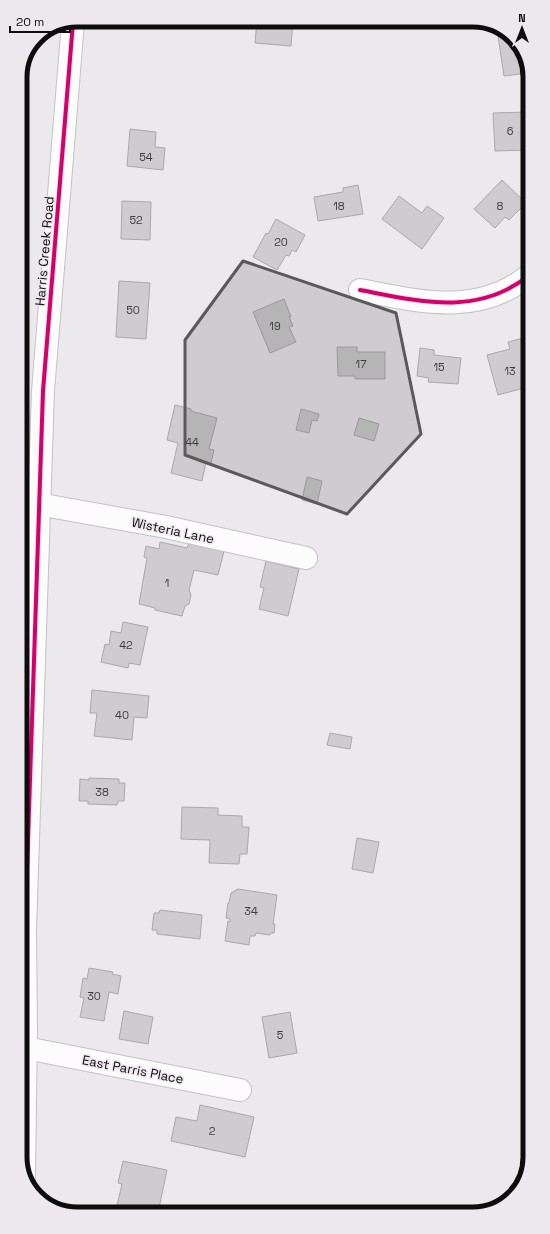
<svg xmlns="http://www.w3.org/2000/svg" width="550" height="1234" font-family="'Space Grotesk',sans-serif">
<rect width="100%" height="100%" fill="#ece9ec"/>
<g fill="#ceccce" stroke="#aaa8aa">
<path d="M257,20H293L291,46L255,43Z"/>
<path d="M510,34L527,58V73L504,76L498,36Z"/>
<path d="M527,112V150L495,151L493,113Z"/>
<path d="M130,129L156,132L155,147L165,148L163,170L127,166Z"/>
<path d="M502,180L526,203L509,220L505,217L495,228L474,209Z"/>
<path d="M358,185L363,214L318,221L314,197L343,192V188Z"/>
<path d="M399,196L422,213L427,206L444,218L422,249L382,219Z"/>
<path d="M122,201L151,202L150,240L121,239Z"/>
<path d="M276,219L305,235L296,252L292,250L289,256L286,255L277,270L253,257L266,233L268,234Z"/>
<path d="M119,281L150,283L146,339L116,337Z"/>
<path d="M284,299L291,317H289L293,326L289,327L296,342L270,353L253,312Z"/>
<path d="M523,338L528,355V387L498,395L487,355L510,349L508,342Z"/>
<path d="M337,347H357V352H385V379H355V376H338Z"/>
<path d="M420,348L434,350V355L461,358L458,384L428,382L429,378L417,376Z"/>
<path d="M175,405L191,409V411L217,418L209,449L214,450L211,463L206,462L202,481L171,473L178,443L167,440Z"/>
<path d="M301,409L319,414L317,421L312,420L309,433L296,430Z"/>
<path d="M359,418L379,424L374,441L354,435Z"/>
<path d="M307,477L322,481L317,504L302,500Z"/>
<path d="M160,542L187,548L189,543L224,551L218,575L194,570L189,590L191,595L189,604L185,606L182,616L155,610V608L139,604L147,558L144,557L146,546L159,549Z"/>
<path d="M266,561L299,569L288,616L259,609L264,588L260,587Z"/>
<path d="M123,622L148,627L140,665L129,663L128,668L101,662L105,644L109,645L111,631L121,633Z"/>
<path d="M92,690L149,696L147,718L134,717L132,740L94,736L97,713H90Z"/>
<path d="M330,733L352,737L350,749L327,745Z"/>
<path d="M89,778L119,779V783H125L124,801H118L117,805L88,804V801H79L80,779L89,780Z"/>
<path d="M182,807L218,808V815L242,816V827H249L247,854H240L239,864L209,863L210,840L181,839Z"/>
<path d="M357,838L379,842L373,873L352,869Z"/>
<path d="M238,889L277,895L273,924H275L274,933H271L270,935L256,933L255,936H250L249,945L225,941L228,921L230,922V919L226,918L228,903H229L231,893Z"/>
<path d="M160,910L202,915L200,939L157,934V930H152L154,913H159Z"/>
<path d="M89,968L113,972L112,974L121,976L118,994L109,992L104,1021L80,1017L84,998L80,997L83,978L87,979Z"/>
<path d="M124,1011L153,1017L148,1044L119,1039Z"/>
<path d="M290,1012L297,1053L269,1058L262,1017Z"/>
<path d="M200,1105L254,1117L245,1157L171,1141L176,1117L197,1121Z"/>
<path d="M123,1161L167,1170L158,1213H131L116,1210L122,1184L118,1183Z"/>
</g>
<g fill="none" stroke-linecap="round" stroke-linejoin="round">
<defs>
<g id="minor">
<path d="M360,290C418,301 477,317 528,276"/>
<path d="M21,501L166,527L306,558"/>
<path d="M26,1048L240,1090"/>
<path d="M24,1177L26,1030L25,930L43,391L73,22"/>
</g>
</defs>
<use href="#minor" stroke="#c4c2c4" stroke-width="24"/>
<use href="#minor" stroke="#fcfcfc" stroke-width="22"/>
<defs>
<g id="cycleway">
<path d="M360,290C418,301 477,317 528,276"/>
<path d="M24,1177L26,1030L25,930L43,391L73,22"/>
</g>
</defs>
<use href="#cycleway" stroke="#ede8ed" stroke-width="6"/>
<use href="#cycleway" stroke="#d6006c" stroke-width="4"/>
</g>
<path fill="#5c595b" fill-opacity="0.2" stroke="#5c595b" stroke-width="3" stroke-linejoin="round" d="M243,261L396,313L421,434L347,514L185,455V340Z"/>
<g text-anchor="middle" stroke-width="3" stroke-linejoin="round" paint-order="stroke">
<g font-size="11" fill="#3e3c3d">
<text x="510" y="135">6</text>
<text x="146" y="161">54</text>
<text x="339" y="210">18</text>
<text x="500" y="210">8</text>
<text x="136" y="224">52</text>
<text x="281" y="246">20</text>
<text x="133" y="314">50</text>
<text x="275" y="330">19</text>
<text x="361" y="368">17</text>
<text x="439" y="371">15</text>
<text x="510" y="375">13</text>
<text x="192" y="446">44</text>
<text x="167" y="587">1</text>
<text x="126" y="649">42</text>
<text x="122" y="719">40</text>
<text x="102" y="796">38</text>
<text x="251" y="915">34</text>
<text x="94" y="1000">30</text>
<text x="280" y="1039">5</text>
<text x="212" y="1135">2</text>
</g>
<g font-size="13" fill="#0e0c0d" stroke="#ede8ed">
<text transform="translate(44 251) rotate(-85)" y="5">Harris Creek Road</text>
<text transform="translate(173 530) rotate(12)" y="5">Wisteria Lane</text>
<text transform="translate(133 1069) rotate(11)" y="5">East Parris Place</text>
</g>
</g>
<path d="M0 0H550V1234H0ZM77 27H473A50 50 0 0 1 523 77V1157A50 50 0 0 1 473 1207H77A50 50 0 0 1 27 1157V77A50 50 0 0 1 77 27Z" fill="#ede8ed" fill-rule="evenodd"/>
<path fill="none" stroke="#0e0c0d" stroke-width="5" d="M77 27H473A50 50 0 0 1 523 77V1157A50 50 0 0 1 473 1207H77A50 50 0 0 1 27 1157V77A50 50 0 0 1 77 27Z"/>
<g transform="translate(522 28)" stroke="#ede8ed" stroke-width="3" paint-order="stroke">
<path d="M0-3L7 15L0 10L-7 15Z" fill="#0e0c0d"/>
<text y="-6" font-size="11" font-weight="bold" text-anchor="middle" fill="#0e0c0d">N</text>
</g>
<path d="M10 26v6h60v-6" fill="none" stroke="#0e0c0d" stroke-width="2"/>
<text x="16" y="26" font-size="12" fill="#0e0c0d" stroke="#ede8ed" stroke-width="3" paint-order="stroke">20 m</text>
</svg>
